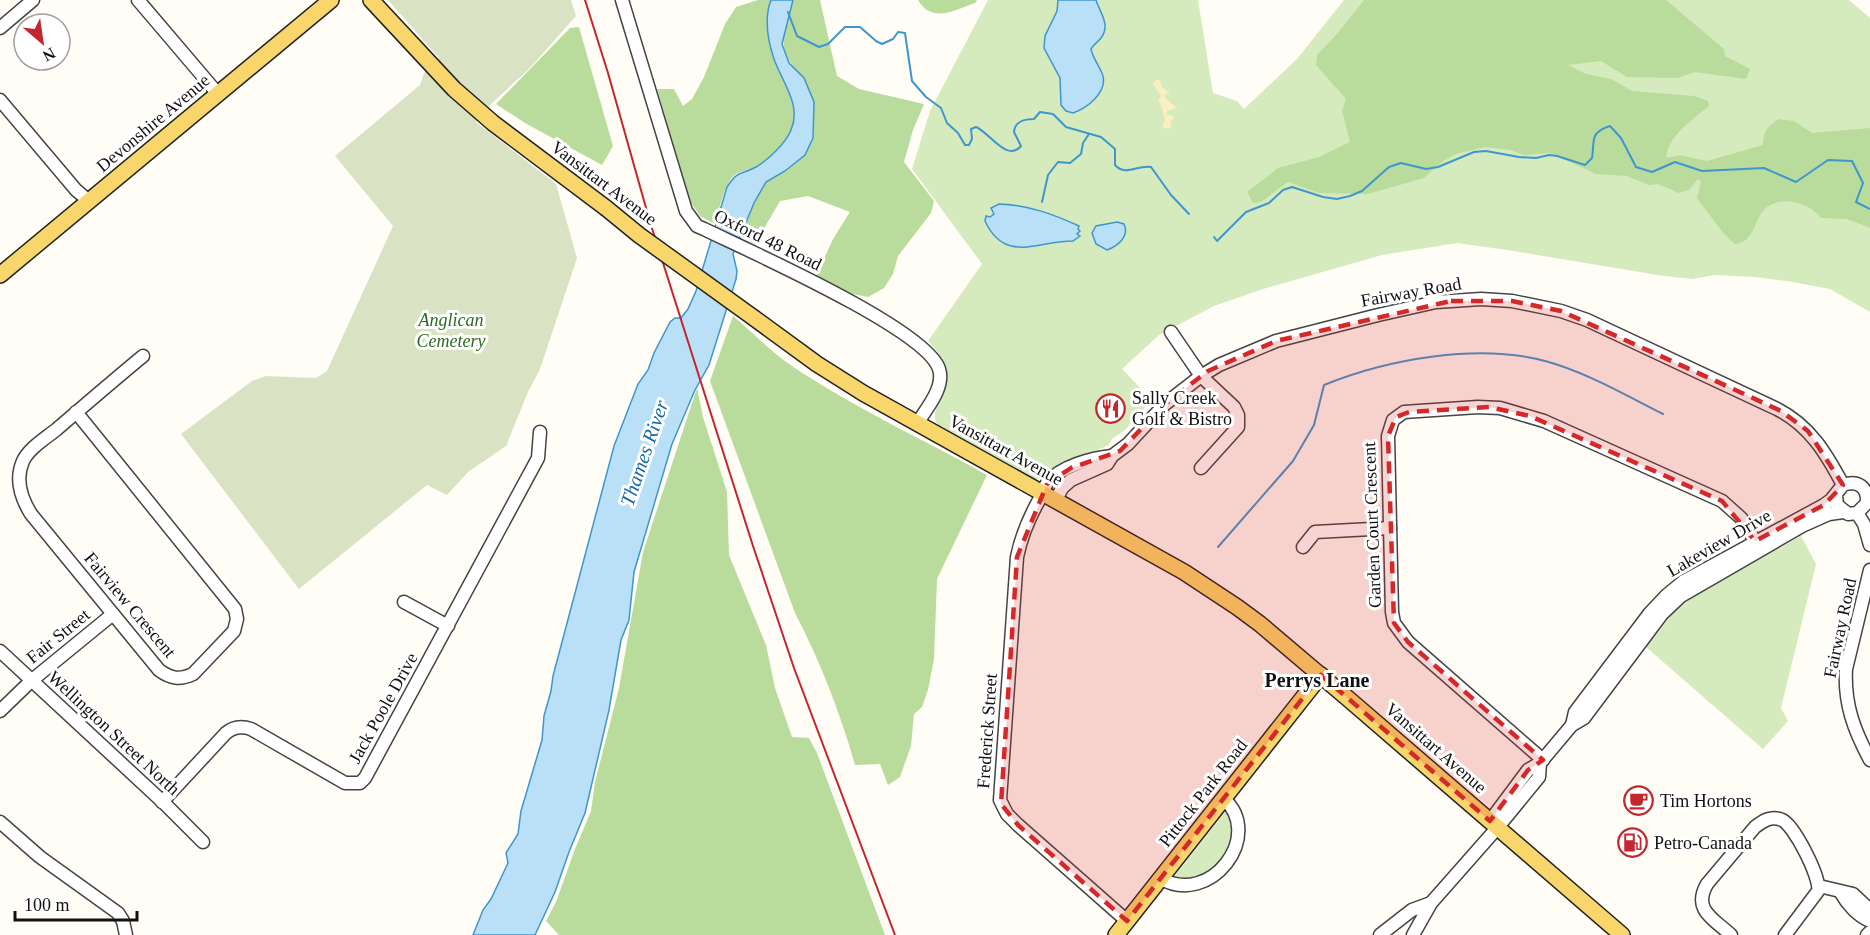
<svg xmlns="http://www.w3.org/2000/svg" width="1870" height="935" font-family="'Times New Roman',serif">
<rect width="100%" height="100%" fill="#fffdf5"/>
<g fill="#d5ebbd">
<path d="M988,0H1198L1213,93L1237,101L1244,109L1297,59L1344,0H1849L1870,18V312L1830,289L1787,281L1755,277L1714,275L1693,279L1664,276L1507,250L1457,243L1382,255L1263,289L1214,306L1159,335L1122,369L1152,400L1125,430L1112,439L1109,445L1052,470L1043,479H1034L939,426C921,407 970,382 928,341L982,264L912,169L930,111Z"/>
<path d="M1801,536L1816,564L1781,708L1788,721L1763,749L1646,647L1672,615L1691,598Z"/>
<path d="M1226,811C1244,832 1223,867 1201,877C1191,881 1183,880 1173,878Z"/>
</g>
<g fill="#b9dc9c">
<path d="M758,0H771C766,15 769,43 774,59C781,82 800,102 792,129C788,141 765,163 754,168C748,170 741,171 736,174C725,181 719,211 715,224L700,216L690,201L657,89H674L683,106L692,99L704,77L725,24L736,7Z"/>
<path d="M793,0H820L837,76L859,89L924,104L913,130L904,162L934,201L931,213L898,256L893,274L884,288L868,297L852,294L816,276L833,239L850,212L808,196L780,201L755,244L740,236L754,203L766,182L785,171L804,78C774,48 783,38 793,0Z"/>
<path d="M918,0H977L975,3C955,10 932,24 918,0Z"/>
<path d="M1364,0H1666L1724,49L1725,56L1750,69L1746,79L1695,72L1677,78L1627,77L1601,61L1568,65L1586,74L1611,79L1632,91L1694,96L1708,101L1709,106C1692,120 1668,136 1666,158L1680,155L1707,161L1763,145C1763,131 1768,126 1779,119L1794,121L1812,133L1870,128V228L1847,219L1821,218C1810,203 1783,195 1767,207C1753,218 1756,242 1735,244L1724,234L1697,198L1701,182L1698,179L1689,190L1679,193L1658,184L1649,185L1627,176L1596,174L1550,153L1524,155L1511,150L1485,147L1456,154L1442,162L1424,178L1368,194L1319,193L1288,182L1261,202L1253,203L1247,192L1278,168L1319,157L1350,142L1342,111L1346,99L1316,65L1317,55L1336,35Z"/>
<path d="M579,27L613,146L602,165L525,123L496,104L570,28Z"/>
<path d="M733,316C751,331 769,350 789,364C852,407 921,438 987,475L937,579L934,659L928,690L922,707L914,714L911,746L900,777L888,785L880,764L855,765C840,712 820,661 795,613L710,381Z"/>
<path d="M697,388L703,417L727,492L729,555L766,645L775,688L792,737L809,738L817,753L885,935H559L546,921L556,902L575,849L591,811L595,782L619,688L643,552Z"/>
</g>
<path fill="#fbeec1" d="M1156,80H1160L1162,87L1170,93L1165,95V98L1177,108L1167,111V115H1172L1174,119L1170,121L1172,126L1170,129L1162,127L1165,119L1161,105L1158,101L1161,96L1153,84Z"/>
<path fill="#d9e3c4" d="M388,0H571L576,16L530,68L490,105L476,122L556,184L577,258L540,369L528,392L506,446L468,472L447,495L427,485L299,589L181,434L252,381L266,376L316,378L327,371L393,226L335,156L420,85L424,73L439,58Z"/>
<g fill="#b9e0f7" stroke="#3f96cf" stroke-width="1.5">
<path d="M771,0H793L782,44L789,63L804,78L814,102L813,138L805,155L785,171L766,182L754,203L733,254L737,271L736,279L709,365L695,390L672,444L634,572L629,620L621,640L609,710L585,813L569,852L555,892L535,935H473L483,910L491,899L508,863L506,853L518,834L521,811L542,740L544,716L551,691L553,676L614,446L638,384L648,370L654,353L670,322L675,318H681L688,309L696,291L727,187C739,169 739,176 756,167C768,160 786,143 791,130C802,105 782,82 774,59C768,41 764,18 771,0Z"/>
<path d="M1058,0H1096C1100,13 1111,25 1101,38C1097,43 1094,44 1091,49C1093,59 1100,66 1103,76C1107,93 1087,108 1073,113L1066,111L1061,105L1060,78L1044,48L1045,36L1057,11Z"/>
<path d="M999,204C1028,205 1053,214 1079,226L1078,229L1080,231L1077,234L1080,236L1073,241C1037,241 1005,264 985,221L986,216L990,217L994,214L991,208Z"/>
<path d="M1117,222L1124,224C1130,236 1118,246 1107,250L1096,244L1092,233L1096,226Z"/>
</g>
<g fill="none" stroke-linecap="round" stroke-linejoin="round">
<g stroke="#3f96cf" stroke-width="2">
<path d="M788,12L797,36L819,47L828,44L845,27H860L876,41L882,44L893,39L898,32L905,33L912,81L926,97L941,108L947,123L958,133L965,145H969L972,139L971,129L976,127C989,132 1007,163 1021,146L1014,132C1015,121 1024,119 1034,119L1040,112L1053,114L1066,127L1101,137L1115,149V165C1126,177 1138,164 1151,167L1171,195L1189,214"/>
<path d="M1042,202L1048,175L1058,162L1070,163L1081,154L1083,143L1089,134"/>
<path d="M1214,237L1217,241L1246,212L1269,203L1283,190L1292,187L1323,197L1337,199L1350,196L1362,191L1389,167L1401,163L1426,169L1438,167L1474,152L1486,151L1519,157L1536,158L1549,155L1557,156L1585,165L1592,158C1595,140 1589,133 1610,126L1621,138L1636,167L1652,172L1675,162L1702,171L1764,168L1796,182L1828,160L1852,161L1863,183L1856,202L1870,209"/>
<path d="M1218,547L1293,461L1314,425L1324,385C1388,359 1478,343 1545,361C1586,372 1625,395 1663,414"/>
</g>
<defs>
<g id="minor">
<path d="M138,0L218,94"/>
<path d="M622,0L686,211L697,226L704,229C747,250 926,329 939,369C945,387 927,408 918,422"/>
<path d="M0,28L33,0"/>
<path d="M0,100L76,190L89,201"/>
<path d="M1171,332L1201,376L1234,407L1238,415V427L1201,468"/>
<path d="M76,412L235,609L237,619L234,631L193,674C180,680 171,679 159,670L31,514C21,498 15,479 23,461C29,448 46,438 57,429C86,404 114,380 143,356"/>
<path d="M1112,456C1092,458 1061,466 1047,483C1044,488 1042,495 1039,500C1029,518 1021,537 1017,557L1000,800L1007,814L1018,825L1127,921"/>
<path d="M1056,500L1062,488L1071,480L1107,464L1112,456L1128,444L1165,404L1201,376L1219,365L1276,341L1378,315L1436,302L1481,299L1512,301L1561,311L1587,320L1777,409C1810,426 1826,453 1843,485"/>
<path d="M1857,513L1864,524L1870,545"/>
<path d="M1303,547L1315,532L1390,528"/>
<path d="M1870,570L1846,669C1844,704 1854,730 1870,760"/>
<path d="M404,602L448,626"/>
<path d="M0,651L164,803L203,842"/>
<path d="M0,711L31,681L113,614"/>
<path d="M1572,725L1575,712L1649,614L1667,595L1684,581L1824,505L1831,500L1843,485C1858,480 1868,487 1867,503L1857,513L1848,514L1837,505L1836,495"/>
<path d="M1543,760L1408,642L1394,623L1392,612L1388,436L1393,420L1404,412L1478,407L1500,408L1544,421L1722,501L1741,518L1760,549"/>
<path d="M162,802L226,733C233,727 242,726 251,729L345,783H360L365,778L538,458L540,432"/>
<path d="M1490,821L1528,770L1540,763L1572,725L1584,718L1662,614L1681,596L1802,526L1829,514L1843,512"/>
<path d="M0,822L40,857L118,913L123,921L126,935"/>
<path d="M1160,878C1210,908 1266,835 1223,798"/>
<path d="M1819,886L1853,894L1870,910"/>
<path d="M1841,893C1847,904 1858,916 1870,921"/>
<path d="M1380,935L1412,910L1431,903"/>
<path d="M1413,935L1431,903L1498,827L1539,777L1540,763"/>
<path d="M1731,935C1714,919 1692,910 1707,884L1755,827C1763,821 1771,815 1782,820C1794,825 1821,878 1818,891L1785,935"/>
<path d="M1867,935L1870,932"/>
</g>
<g id="major">
<path d="M371,0L454,89L493,123L606,208"/>
<path d="M0,275L331,0"/>
<path d="M754,318L817,364L863,393L1184,572L1237,607L1260,624L1352,702L1622,935"/>
<path d="M1116,935L1321,675"/>
</g>
</defs>
<use href="#minor" stroke="#444" stroke-width="15"/>
<use href="#major" stroke="#222" stroke-width="18"/>
<use href="#minor" stroke="#fff" stroke-width="12"/>
<use href="#major" stroke="#f9d66b" stroke-width="15"/>
<path stroke="#c4262e" stroke-width="2" d="M585,0L608,73L650,222L753,546L794,668L895,935"/>
<defs>
<path id="major-bridge" d="M606,208L639,235L754,318"/>
</defs>
<use href="#major-bridge" stroke="#222" stroke-width="18" stroke-linecap="butt"/>
<use href="#major-bridge" stroke="#f9d66b" stroke-width="15"/>
</g>
<path fill="#d62828" fill-opacity="0.2" stroke="#d62828" stroke-width="4.5" stroke-dasharray="12 8" stroke-linejoin="round" d="M1451,301H1512L1561,311L1729,387L1781,411L1808,431L1843,485L1824,505L1755,541L1722,501L1530,416L1489,407L1409,412L1396,417L1388,436L1394,623L1408,642L1543,760L1528,770L1490,821L1321,675L1127,921L1018,825L1001,804L1017,557L1047,484L1071,468L1120,451L1165,404L1208,371L1276,341Z"/>
<defs>
<symbol id="restaurant-ring" viewBox="-11 -11 22 22"><circle r="9.5" fill="#fff" stroke="#c4262e" stroke-width="1.5"/><path d="M-5-6h1v4h1v-4h1v4h1v-4h1v5L-1.5 .5V6h-2V.5L-5-1ZM5-6V6H3V1.5H1.5Q1.5-4 5-6Z" fill="#c4262e"/></symbol>
<symbol id="cafe-ring" viewBox="-11 -11 22 22"><circle r="9.5" fill="#fff" stroke="#c4262e" stroke-width="1.5"/><path d="M-5.5-4.5H6V0H3Q3 3.5 0 3.5H-2.5Q-5.5 3.5-5.5 0ZM3-3.2v2h1.7v-2ZM-6 4.5H4V6H-6Z" fill="#c4262e"/></symbol>
<symbol id="fuel-ring" viewBox="-11 -11 22 22"><circle r="9.5" fill="#fff" stroke="#c4262e" stroke-width="1.5"/><path d="M-5.5-6h7V0h2V4h1.3V-2.5L3-4.5l.8-.8L6-3V5H2.5V1h-1V6h-7ZM-4.2-4.7v3.2H.2V-4.7Z" fill="#c4262e"/></symbol>
</defs>
<g fill-rule="evenodd">
<use href="#restaurant-ring" x="1094" y="392" width="33" height="33"/>
<use href="#cafe-ring" x="1622" y="784" width="33" height="33"/>
<use href="#fuel-ring" x="1616" y="826" width="33" height="33"/>
</g>
<g text-anchor="middle" stroke-width="6" stroke-linejoin="round" paint-order="stroke">
<g font-size="18" fill="#111" stroke="#fff">
<text transform="translate(153 123) rotate(-40)" y="6">Devonshire Avenue</text>
<text transform="translate(604 183) rotate(37)" y="6">Vansittart Avenue</text>
<text transform="translate(768 240) rotate(26)" y="6">Oxford 48 Road</text>
<text transform="translate(1411 292) rotate(-10)" y="6">Fairway Road</text>
<text transform="translate(1006 450) rotate(29)" y="6">Vansittart Avenue</text>
<text transform="translate(1372 525) rotate(-92)" y="6">Garden Court Crescent</text>
<text transform="translate(1719 543) rotate(-30)" y="6">Lakeview Drive</text>
<text transform="translate(130 605) rotate(50)" y="6">Fairview Crescent</text>
<text transform="translate(1840 628) rotate(-78)" y="6">Fairway Road</text>
<text transform="translate(58 636) rotate(-39)" y="6">Fair Street</text>
<text transform="translate(383 708) rotate(-61)" y="6">Jack Poole Drive</text>
<text transform="translate(987 731) rotate(-86)" y="6">Frederick Street</text>
<text transform="translate(114 733) rotate(43)" y="6">Wellington Street North</text>
<text transform="translate(1436 748) rotate(41)" y="6">Vansittart Avenue</text>
<text transform="translate(1203 793) rotate(-52)" y="6">Pittock Park Road</text>
</g>
<g font-size="18" font-style="italic" fill="#2f6b1f" stroke="#fff">
<text x="451" y="326">Anglican<tspan x="451" dy="21">Cemetery</tspan></text>
</g>
<g font-size="18" fill="#111" stroke="#fff" text-anchor="start">
<text x="1132" y="404">Sally Creek<tspan x="1132" dy="21">Golf &amp; Bistro</tspan></text>
<text x="1660" y="807">Tim Hortons</text>
<text x="1654" y="849">Petro-Canada</text>
</g>
<g font-size="20" font-style="italic" fill="#1768a6" stroke="#fff">
<text transform="translate(644 453) rotate(-71)" y="7">Thames River</text>
</g>
<g font-size="20" font-weight="bold" fill="#111" stroke="#fff">
<text x="1317" y="687">Perrys Lane</text>
</g>
</g>
<g transform="translate(42 42) rotate(151)"><circle r="28" fill="#ffffff" stroke="#a0a0a0" stroke-width="1.5"/>
<path d="M0-4.5L10 22L0 15L-10 22Z" fill="#c4262e"/>
<text y="-9" font-size="16" font-weight="bold" text-anchor="middle" fill="#111111">N</text>
</g>
<path d="M15 911v9h122v-9" fill="none" stroke="#111111" stroke-width="3"/>
<text x="24" y="911" font-size="18" fill="#111111" stroke="#ffffff" stroke-width="4.5" paint-order="stroke">100 m</text>
</svg>
